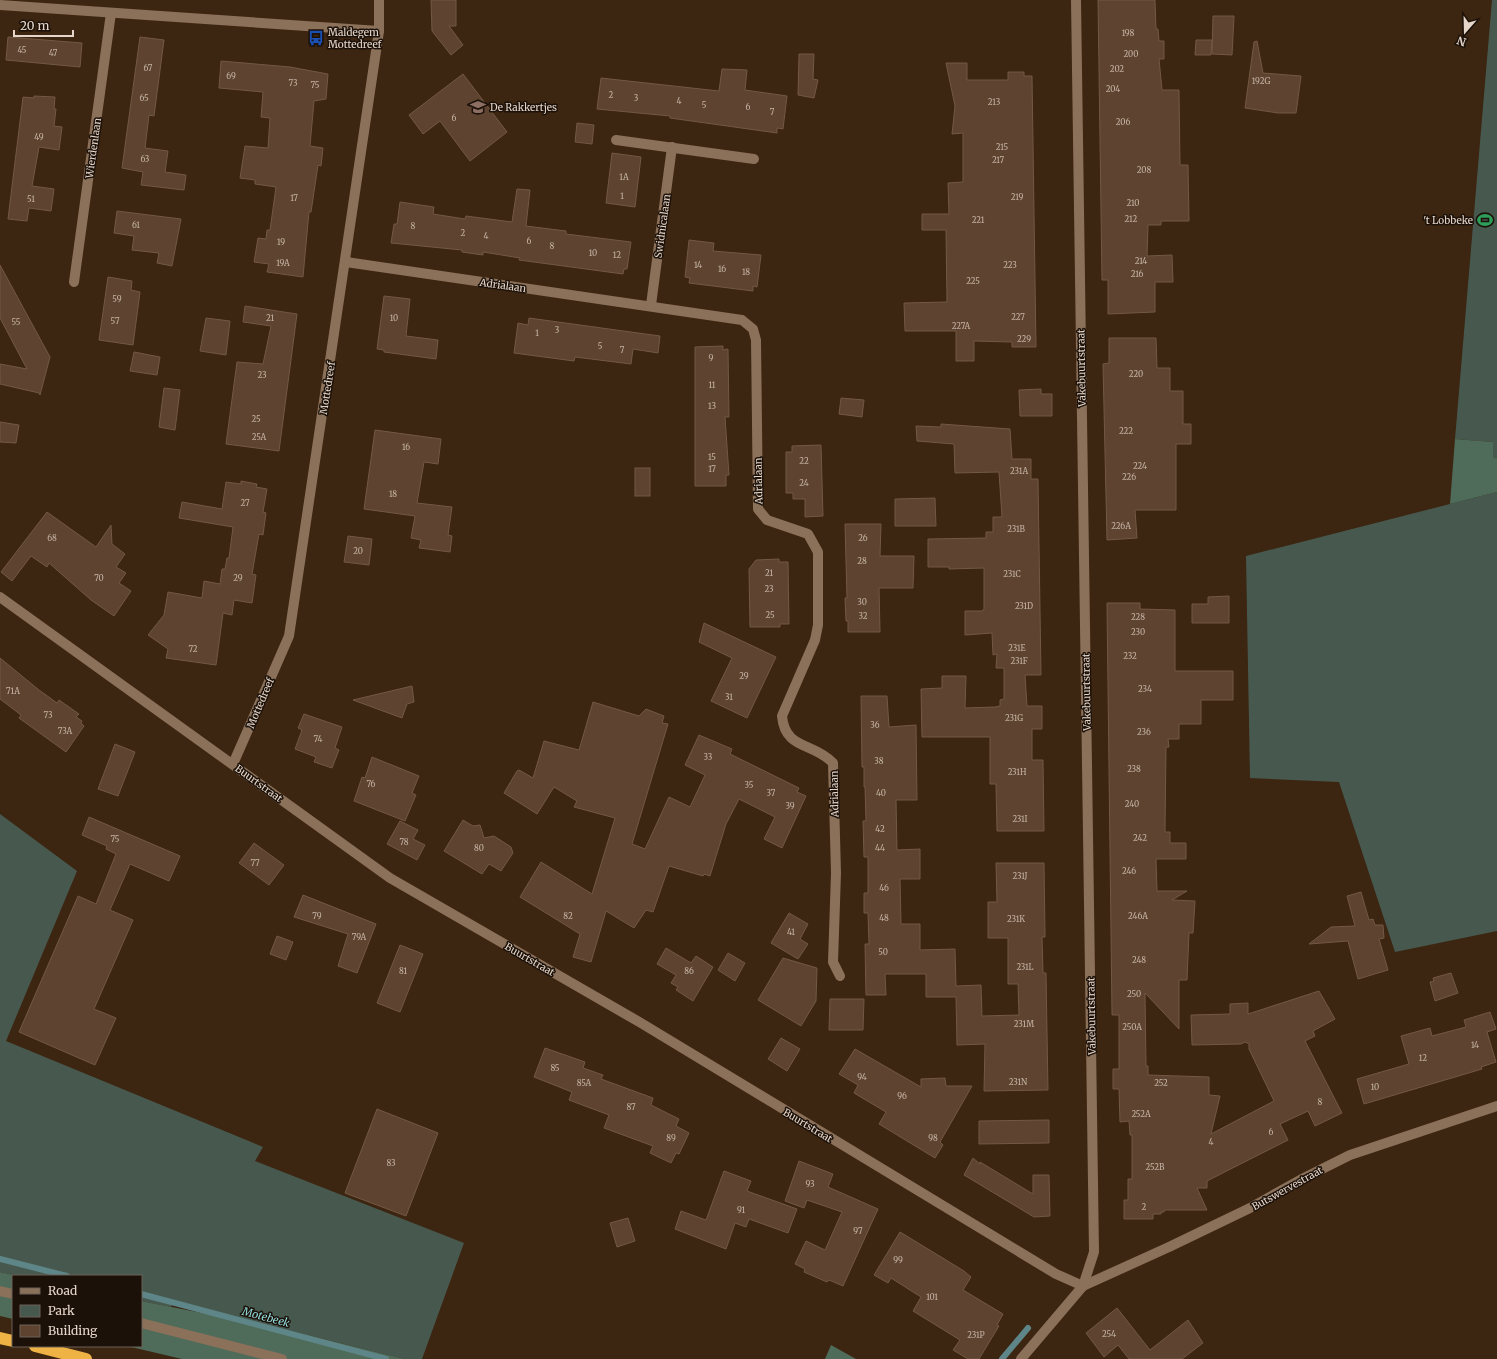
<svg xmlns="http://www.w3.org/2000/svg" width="1497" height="1359" font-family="Merriweather,serif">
<rect width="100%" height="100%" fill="#3c2511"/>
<g fill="#47594e">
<path d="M1492,0H1497V459H1493V442L1455,439Z"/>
<path d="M1497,492V931L1395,952L1339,782L1250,778L1246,556Z"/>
<path d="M0,814L77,871L6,1041L263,1147L255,1161L464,1243L422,1359H405L173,1302L171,1307L141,1301V1276H18L0,1272Z"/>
</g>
<g fill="#4f6c5a">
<path d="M1455,439L1493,442V458L1497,459V492L1450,504Z"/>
<path d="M0,1272L18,1276H13V1319L0,1316Z"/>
<path d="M141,1301L228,1318L172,1302L405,1359H182L127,1346H141Z"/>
<path d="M831,1345L856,1359H825Z"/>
</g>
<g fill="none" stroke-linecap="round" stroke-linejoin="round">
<g stroke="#5e8587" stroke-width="6">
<path d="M0,1259L67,1276"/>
<path d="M141,1294L386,1359"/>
<path d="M1002,1359L1028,1328"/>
</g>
</g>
<g fill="#5e4430" stroke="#735843">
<path d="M431,0H456V26H449L463,45L451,55L432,31Z"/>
<path d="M1098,0H1155L1156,29H1158L1159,41H1164V59H1159L1162,90H1179L1180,165H1188L1189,221H1161V225H1148L1147,256L1172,255L1173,282H1155V312L1108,314V280H1102Z"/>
<path d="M1213,16H1234L1232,55L1212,54Z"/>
<path d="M8,37L82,43L80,67L6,60Z"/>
<path d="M140,37L164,40L154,116L149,115L145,148L168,151L165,172L186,175L184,190L141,185L143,172L122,168Z"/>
<path d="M1196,40H1212L1211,55H1195Z"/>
<path d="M1257,41L1263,73L1301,76L1296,113H1278L1245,108L1254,42Z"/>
<path d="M799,54H814L813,79L818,80L814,98L798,95Z"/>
<path d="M221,61L290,67L328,74L326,99L314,101L310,146L323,148L321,166L318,165L311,212H309L303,277L267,272L269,264L254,262L258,238L266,239L267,230H270L276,187L255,184V180L240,178L245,146L268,148L270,118L261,117L263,92L219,88Z"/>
<path d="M946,63H967V80H1008V72H1024V76H1032L1036,347H1012V342L974,341V361H956V331H905L904,303L947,302L946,230H922V214H949L948,183L963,182V133L952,134L955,106Z"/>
<path d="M722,69L747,70L745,90L787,96L783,129L777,128V133L670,118V116L597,109L601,78L719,91Z"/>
<path d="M463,74L507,132L470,161L440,121L423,134L409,115Z"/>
<path d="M34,96L55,97L54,109H56L54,126L62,127L59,150L39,147L32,186L54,189L51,211L29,208L27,221L8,219L23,97L34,98Z"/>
<path d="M577,123L594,125L592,144L575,142Z"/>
<path d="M612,153L641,157L635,207L606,203Z"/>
<path d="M517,189L530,190L526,226L566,231V234L631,242L627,269H624L623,274L519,260L520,258L483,252V255L462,252V250L391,243L394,224H397L400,202L434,207L433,214L465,219L466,216L512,222Z"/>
<path d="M117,211L181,219L172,266L157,263L159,253L132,250L134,236L114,233Z"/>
<path d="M689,240L714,243L713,251L761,255L757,287L753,286V291L689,283L690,278L685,277Z"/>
<path d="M0,265L50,357L40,395L39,393L0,384V364L27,369L0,318Z"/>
<path d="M108,277L132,281L131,290L140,292L133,345L99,340Z"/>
<path d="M384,296L410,299L406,336L438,340L436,359L384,352V350L377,349Z"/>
<path d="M245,306L297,314L279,451L226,444L237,362L263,364L271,326L243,322Z"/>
<path d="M206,318L230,321L226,355L200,351Z"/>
<path d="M529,318L660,336L658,353L633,349L631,364L575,357L574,361L514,353L518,323L528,325Z"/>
<path d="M1109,338H1156L1157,368H1170V391H1183V424H1191V444H1176V510H1135L1137,538L1107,540L1103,364L1109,363Z"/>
<path d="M723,346V350L728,349L729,417H725L729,475H726V486H695V347Z"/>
<path d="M134,352L160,357L157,375L130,371Z"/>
<path d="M164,388L180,390L175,430L159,427Z"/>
<path d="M1041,389V394H1052V416H1020L1019,390Z"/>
<path d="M841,398L864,400L862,417L839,414Z"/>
<path d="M0,422L19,425L16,443L0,442Z"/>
<path d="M941,424L1010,429L1012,459H1031V479H1038L1041,675H1025L1027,706H1042V729H1032V760H1043L1044,831H997L996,784H990V737H922L921,689L942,688V676H966L965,708L995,707L1000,706V700L1004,699V668H996L997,654L993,655L992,633L965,635V611H982L984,609V568L949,569V567H928V539L986,538V532H993V517H1002L999,472L955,473L954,444L917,441L916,426L941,427Z"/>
<path d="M375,430L441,439L438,464L424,462L417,503L452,507L448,535L452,536L450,552L419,548L421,540L411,538L415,516L364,509Z"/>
<path d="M821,445L823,516L805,517V499H793V493H786V452H792V446Z"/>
<rect x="635" y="468" width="15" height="28"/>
<path d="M241,481L257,484L256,487L267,489L263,512L266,513L263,535L259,534L252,574L256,575L252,603L234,600L232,615L223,613L216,665L166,658L168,649L148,635L164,615L168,592L202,598L204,581L220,584L222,569H225L227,558H229L233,527L179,518L182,502L222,509L226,482L241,484Z"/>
<path d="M935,498L936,526H895V499Z"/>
<path d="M47,512L96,547L111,525L112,544L125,554L116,567L126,573L119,583L131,591L114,616L91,600L49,563L47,567L31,556L12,581L1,572Z"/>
<path d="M845,524H881L880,556H914L913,588H879L880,632H848V621H846L845,598H847Z"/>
<path d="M348,536L372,539L369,565L344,562Z"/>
<path d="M779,559V562H788L789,624H780V627H750L749,569L756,560Z"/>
<path d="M1229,596V623H1192V604H1208V597Z"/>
<path d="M1107,603H1140V609L1175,610V671H1233V700H1201V724H1179V739H1168L1169,747H1166L1165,832H1170V843H1186V859H1156L1157,891H1187L1172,900L1195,901L1193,933H1189L1187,980H1179V1029L1145,993L1146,1066H1148V1075L1209,1077V1095L1220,1096L1211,1134L1274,1101L1249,1049V1044L1245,1042L1241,1044L1192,1045L1191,1015L1230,1014V1004L1248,1003V1014L1319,991L1335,1019L1313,1031L1315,1036L1305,1041L1342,1113L1315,1126L1308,1111L1280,1124L1288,1140L1207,1181V1188H1197L1207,1210H1164V1212H1161V1214H1153V1219H1124V1200H1128V1179H1132V1135H1130L1129,1121L1120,1122L1119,1089H1113V1069H1119V1015H1112Z"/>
<path d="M704,623L776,657L747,718L711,701L732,658L699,642Z"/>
<path d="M0,658L39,690L57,703L59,700L79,714L76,717L82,721L81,723L84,726L66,752L19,718L21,715L0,699Z"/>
<path d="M412,686L414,702L407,704L402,718L353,700Z"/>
<path d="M861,696H887L889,727L916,725L917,800H896L897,850L920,849V879H900L901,924H920V950L955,949L956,986L981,985L982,1016L1019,1015L1018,984H1008V938H988V902H997L996,863H1044L1045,937H1042L1043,973H1046L1048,1090L984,1091L985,1044L957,1045L956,997H926V974H885L886,995H866L865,944H869L868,913H864V893H868V857H864L863,821H866L865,787H864V767H862Z"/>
<path d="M593,702L639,716L646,709L664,716L662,723L668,724L632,844L645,849L669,797L690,807L705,775L685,765L699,735L732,749L730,754L799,788L797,792L806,796L782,848L764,839L775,817L739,799L726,824L710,876L704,874L703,876L669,866L653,912L646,910L634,928L606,911L591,962L573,957L580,934L520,897L541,862L592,894L615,818L574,807L577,801L554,787L537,814L504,793L517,771L519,770L533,778L544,741L579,750Z"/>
<path d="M304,714L342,727L335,748L339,750L332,768L314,762L316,757L295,749L302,730L298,728Z"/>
<path d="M115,744L135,752L118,796L98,789Z"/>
<path d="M372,757L419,776L412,793L416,795L405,821L354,801L362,777L365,778Z"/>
<path d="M89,817L180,856L169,881L130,864L110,910L133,920L94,1009L116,1018L95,1065L19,1032L78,896L96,904L116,854L106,849L107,846L82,835Z"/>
<path d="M463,820L473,826L480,825L484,838L494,836L511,847L513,853L501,871L489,864L482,874L444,851Z"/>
<path d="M400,821L418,830L413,839L425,845L417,860L387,844Z"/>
<path d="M254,843L284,865L269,885L239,863Z"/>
<path d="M1361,892L1369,920L1373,919L1375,925H1383L1384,938L1379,939L1388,970L1358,979L1348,941L1309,944L1331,927L1355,926L1347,896Z"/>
<path d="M303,895L376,924L357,973L338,966L348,934L294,917Z"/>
<path d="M789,913L808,924L800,939L808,944L798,959L771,943Z"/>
<path d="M277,936L293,942L286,960L270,954Z"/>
<path d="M400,945L423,954L400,1012L377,1003Z"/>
<path d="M666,948L691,963L696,956L713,967L693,1001L676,990L678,987L671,983L676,975L657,964Z"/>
<path d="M728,953L745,963L735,981L718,970Z"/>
<path d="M783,958L817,968L816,1001L801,1026L758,1000Z"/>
<path d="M1451,973L1458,993L1435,1001L1430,982L1434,981L1433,978Z"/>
<path d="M830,999H864L863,1030H829Z"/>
<path d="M1490,1012L1496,1029L1487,1032L1496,1062L1481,1067L1482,1069L1364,1104L1357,1079L1409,1064L1401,1036L1430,1028L1432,1036L1466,1027L1464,1020Z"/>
<path d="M781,1038L800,1049L787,1071L768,1059Z"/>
<path d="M545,1048L585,1062L583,1068L603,1075L601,1079L653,1098L651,1105L679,1119L676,1126L689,1133L679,1154L676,1153L671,1163L650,1153L653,1146L604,1128L609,1115L569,1100L572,1092L534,1077Z"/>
<path d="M855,1049L921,1087V1079L945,1078L946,1086H972L940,1142L943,1145L935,1158L879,1124L886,1112L854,1093L858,1085L839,1074Z"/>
<path d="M377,1109L438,1133L406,1216L345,1193Z"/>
<path d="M1049,1120V1143L979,1144V1121Z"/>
<path d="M973,1158L980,1164V1162L1033,1194V1175H1049L1050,1216L1034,1217L964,1175Z"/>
<path d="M799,1161L833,1174L828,1187L878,1209L843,1286L829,1280L827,1282L804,1272L805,1269L795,1264L806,1241L825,1250L842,1212L807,1200L804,1208L785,1201Z"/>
<path d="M724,1171L751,1181L747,1191L797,1209L788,1233L749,1219L746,1227L735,1223L726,1249L675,1229L681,1211L706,1220Z"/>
<path d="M628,1218L635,1241L617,1247L610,1223Z"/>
<path d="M900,1232L964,1271L971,1277L963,1290L1003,1314L997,1325L999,1326L979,1359H968L953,1350L960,1340L913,1311L921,1297L891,1278L888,1283L874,1275Z"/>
<path d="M1117,1308L1150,1350L1188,1320L1203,1343L1182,1359H1129L1118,1345L1104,1357L1086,1333Z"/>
</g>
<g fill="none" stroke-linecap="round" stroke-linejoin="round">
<g stroke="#8b705a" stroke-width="10">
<path d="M0,5L379,31"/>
<path d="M616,140L754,159"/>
<path d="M346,262L742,320L753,329L756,340L758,509L767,520L808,534L818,552V625L815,640L782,716C785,750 813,742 833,763L836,873L833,962L840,976"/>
<path d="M74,282L111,13"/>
<path d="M651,305L672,147"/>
<path d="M0,597L390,878L641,1023L1056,1274L1083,1286"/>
<path d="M233,764L289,636L379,31V0"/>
<path d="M1083,1286L1169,1247L1250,1208L1300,1180L1350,1155L1497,1106"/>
<path d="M0,1291L13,1294"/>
<path d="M141,1323L282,1359"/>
<path d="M1021,1359L1083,1286L1094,1252L1076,0"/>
</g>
<g stroke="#eeb245" stroke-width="12">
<path d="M0,1338L13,1341"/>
<path d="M35,1346L86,1359"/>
</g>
</g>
<defs>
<symbol id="bus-bare" viewBox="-9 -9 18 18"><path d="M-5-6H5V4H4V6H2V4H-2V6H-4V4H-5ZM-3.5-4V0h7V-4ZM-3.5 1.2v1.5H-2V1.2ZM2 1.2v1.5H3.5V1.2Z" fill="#1a4fb4" stroke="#1b1108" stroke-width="2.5" paint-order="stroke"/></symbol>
<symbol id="school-bare" viewBox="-9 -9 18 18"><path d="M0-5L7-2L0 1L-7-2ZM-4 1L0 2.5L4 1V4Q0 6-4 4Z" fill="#8d6e63" stroke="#1b1108" stroke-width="2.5" paint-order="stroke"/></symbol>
<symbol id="stadium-bare" viewBox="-9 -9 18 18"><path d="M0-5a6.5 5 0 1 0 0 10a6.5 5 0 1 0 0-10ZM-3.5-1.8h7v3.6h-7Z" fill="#2e9e5b" stroke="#1b1108" stroke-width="2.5" paint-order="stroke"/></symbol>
</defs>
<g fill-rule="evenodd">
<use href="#bus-bare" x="305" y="27" width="22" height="22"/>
<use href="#school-bare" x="467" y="96" width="22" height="22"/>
<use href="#stadium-bare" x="1474" y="209" width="22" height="22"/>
</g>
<g text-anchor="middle" stroke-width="3" stroke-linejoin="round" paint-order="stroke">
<g font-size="8" fill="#c4b2a4">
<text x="1128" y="36">198</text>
<text x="22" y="53">45</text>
<text x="53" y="56">47</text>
<text x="1131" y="57">200</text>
<text x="148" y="71">67</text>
<text x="1117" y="72">202</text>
<text x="231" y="79">69</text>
<text x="1261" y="84">192G</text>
<text x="293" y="86">73</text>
<text x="315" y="88">75</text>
<text x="1113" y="92">204</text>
<text x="611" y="98">2</text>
<text x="144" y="101">65</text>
<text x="636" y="101">3</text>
<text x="679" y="104">4</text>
<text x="994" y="105">213</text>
<text x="704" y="108">5</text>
<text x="748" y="110">6</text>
<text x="772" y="115">7</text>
<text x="454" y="121">6</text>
<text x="1123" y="125">206</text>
<text x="39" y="140">49</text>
<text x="1002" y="150">215</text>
<text x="145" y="162">63</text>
<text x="998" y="163">217</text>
<text x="1144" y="173">208</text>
<text x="624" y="180">1A</text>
<text x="622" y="199">1</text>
<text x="1017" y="200">219</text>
<text x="294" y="201">17</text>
<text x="31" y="202">51</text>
<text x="1133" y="206">210</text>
<text x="1131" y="222">212</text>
<text x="978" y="223">221</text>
<text x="136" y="228">61</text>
<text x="413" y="229">8</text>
<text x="463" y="236">2</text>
<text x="486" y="239">4</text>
<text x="529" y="244">6</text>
<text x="281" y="245">19</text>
<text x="552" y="249">8</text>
<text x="593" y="256">10</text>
<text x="617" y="258">12</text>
<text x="1141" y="264">214</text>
<text x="283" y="266">19A</text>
<text x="698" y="268">14</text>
<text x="1010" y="268">223</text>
<text x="722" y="272">16</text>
<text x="746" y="275">18</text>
<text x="1137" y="277">216</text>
<text x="973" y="284">225</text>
<text x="117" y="302">59</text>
<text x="1018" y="320">227</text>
<text x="270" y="321">21</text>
<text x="394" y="321">10</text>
<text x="115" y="324">57</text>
<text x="16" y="325">55</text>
<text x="961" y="329">227A</text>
<text x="557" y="333">3</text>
<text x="537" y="336">1</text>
<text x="1024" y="342">229</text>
<text x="600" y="349">5</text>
<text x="622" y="353">7</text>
<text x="711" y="361">9</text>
<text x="1136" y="377">220</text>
<text x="262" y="378">23</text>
<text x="712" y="388">11</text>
<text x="712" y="409">13</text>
<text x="256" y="422">25</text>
<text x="1126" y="434">222</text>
<text x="259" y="440">25A</text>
<text x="406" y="450">16</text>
<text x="712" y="460">15</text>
<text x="804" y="464">22</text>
<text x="1140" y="469">224</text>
<text x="712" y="472">17</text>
<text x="1019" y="474">231A</text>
<text x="1129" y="480">226</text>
<text x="804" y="486">24</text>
<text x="393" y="497">18</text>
<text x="245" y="506">27</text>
<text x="1121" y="529">226A</text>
<text x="1016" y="532">231B</text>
<text x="52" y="541">68</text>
<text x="863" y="541">26</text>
<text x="358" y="554">20</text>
<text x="862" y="564">28</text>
<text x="769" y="576">21</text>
<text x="1012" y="577">231C</text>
<text x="99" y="581">70</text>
<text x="238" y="581">29</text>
<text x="769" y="592">23</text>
<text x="862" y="605">30</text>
<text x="1024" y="609">231D</text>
<text x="770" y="618">25</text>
<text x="863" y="619">32</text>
<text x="1138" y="620">228</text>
<text x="1138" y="635">230</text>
<text x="1017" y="651">231E</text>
<text x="193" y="652">72</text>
<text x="1130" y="659">232</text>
<text x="1019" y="664">231F</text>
<text x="744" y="679">29</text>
<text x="1145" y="692">234</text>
<text x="13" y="694">71A</text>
<text x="729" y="700">31</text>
<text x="48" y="718">73</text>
<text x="1014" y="721">231G</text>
<text x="875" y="728">36</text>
<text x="65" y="734">73A</text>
<text x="1144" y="735">236</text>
<text x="318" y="742">74</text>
<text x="708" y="760">33</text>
<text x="879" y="764">38</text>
<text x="1134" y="772">238</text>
<text x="1017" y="775">231H</text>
<text x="371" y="787">76</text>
<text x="749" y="788">35</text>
<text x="771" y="796">37</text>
<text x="881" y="796">40</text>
<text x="1132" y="807">240</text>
<text x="790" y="809">39</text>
<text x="1020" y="822">231I</text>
<text x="880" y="832">42</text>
<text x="1140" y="841">242</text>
<text x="115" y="842">75</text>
<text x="404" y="845">78</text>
<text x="479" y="851">80</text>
<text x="880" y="851">44</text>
<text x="255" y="866">77</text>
<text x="1129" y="874">246</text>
<text x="1020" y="879">231J</text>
<text x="884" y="891">46</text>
<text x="317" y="919">79</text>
<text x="568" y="919">82</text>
<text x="1138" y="919">246A</text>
<text x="884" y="921">48</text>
<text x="1016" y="922">231K</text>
<text x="791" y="935">41</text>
<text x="359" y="940">79A</text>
<text x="883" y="955">50</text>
<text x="1139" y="963">248</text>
<text x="1025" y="970">231L</text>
<text x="403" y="974">81</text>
<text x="689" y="974">86</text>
<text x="1134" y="997">250</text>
<text x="1024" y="1027">231M</text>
<text x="1132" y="1030">250A</text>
<text x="1475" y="1048">14</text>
<text x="1423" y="1061">12</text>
<text x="555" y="1071">85</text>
<text x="862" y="1080">94</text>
<text x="1018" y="1085">231N</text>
<text x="584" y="1086">85A</text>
<text x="1161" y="1086">252</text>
<text x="1375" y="1090">10</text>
<text x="902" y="1099">96</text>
<text x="1320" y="1105">8</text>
<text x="631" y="1110">87</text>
<text x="1141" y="1117">252A</text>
<text x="1271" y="1135">6</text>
<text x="671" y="1141">89</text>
<text x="933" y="1141">98</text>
<text x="1211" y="1145">4</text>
<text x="391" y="1166">83</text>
<text x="1155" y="1170">252B</text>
<text x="810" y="1187">93</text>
<text x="1144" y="1210">2</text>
<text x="741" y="1213">91</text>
<text x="858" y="1234">97</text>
<text x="898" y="1263">99</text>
<text x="932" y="1300">101</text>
<text x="1109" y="1337">254</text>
<text x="976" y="1338">231P</text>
</g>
<g font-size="10" fill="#e6d6ca" stroke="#1b1108" text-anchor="start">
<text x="328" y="36">Maldegem<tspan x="328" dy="12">Mottedreef</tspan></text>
<text x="490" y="111">De Rakkertjes</text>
<text x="1473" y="224" text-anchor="end">'t Lobbeke</text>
</g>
<g font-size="10" fill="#e6d6ca" stroke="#1b1108">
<text transform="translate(93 148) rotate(-82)" y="4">Wierdenlaan</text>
<text transform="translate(662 226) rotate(-82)" y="4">Swidnicalaan</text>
<text transform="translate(503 285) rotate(8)" y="4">Adrialaan</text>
<text transform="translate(1081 368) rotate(-91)" y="4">Vakebuurtstraat</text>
<text transform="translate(327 388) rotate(-81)" y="4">Mottedreef</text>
<text transform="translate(758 481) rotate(-91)" y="4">Adrialaan</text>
<text transform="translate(1086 692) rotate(-91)" y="4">Vakebuurtstraat</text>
<text transform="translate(260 703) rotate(-67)" y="4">Mottedreef</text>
<text transform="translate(259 783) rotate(36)" y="4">Buurtstraat</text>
<text transform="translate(834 794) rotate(-91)" y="4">Adrialaan</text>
<text transform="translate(530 959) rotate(30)" y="4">Buurtstraat</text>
<text transform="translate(1091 1016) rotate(-91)" y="4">Vakebuurtstraat</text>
<text transform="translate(808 1125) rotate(31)" y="4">Buurtstraat</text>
<text transform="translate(1287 1188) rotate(-29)" y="4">Butswervestraat</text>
</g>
<g font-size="11" font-style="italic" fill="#92dce0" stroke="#1b1108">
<text transform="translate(266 1317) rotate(15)" y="4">Motebeek</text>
</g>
</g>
<rect x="12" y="1275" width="130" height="72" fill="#1b1108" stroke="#6c6056"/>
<rect x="20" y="1288" width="20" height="6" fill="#8b705a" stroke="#6c6056"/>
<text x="48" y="1295" font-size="12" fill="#e6d6ca">Road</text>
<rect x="20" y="1305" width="20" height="12" fill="#47594e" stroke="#6c6056"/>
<text x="48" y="1315" font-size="12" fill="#e6d6ca">Park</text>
<rect x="20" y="1325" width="20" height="12" fill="#5e4430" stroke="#6c6056"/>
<text x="48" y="1335" font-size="12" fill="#e6d6ca">Building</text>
<g transform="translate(1465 32) rotate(200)" stroke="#1b1108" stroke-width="3" paint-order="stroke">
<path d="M0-3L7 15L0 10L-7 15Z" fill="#e6d6ca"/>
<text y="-6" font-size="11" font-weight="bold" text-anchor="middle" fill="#e6d6ca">N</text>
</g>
<path d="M14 30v6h59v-6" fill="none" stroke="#e6d6ca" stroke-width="2"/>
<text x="20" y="30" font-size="12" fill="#e6d6ca" stroke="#1b1108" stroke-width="3" paint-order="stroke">20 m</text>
</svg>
